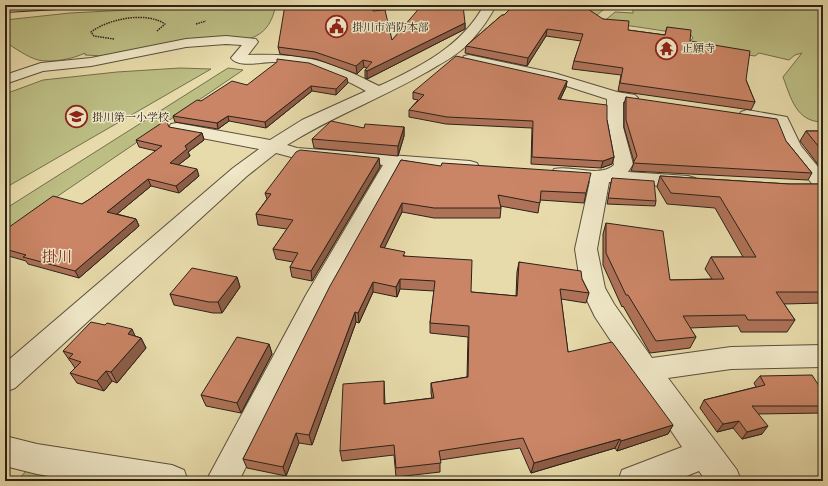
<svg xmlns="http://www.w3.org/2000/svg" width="828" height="486" font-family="'Gentium Book Plus','Noto Serif JP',serif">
<rect width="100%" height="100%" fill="#e8dbab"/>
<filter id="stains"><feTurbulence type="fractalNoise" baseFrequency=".005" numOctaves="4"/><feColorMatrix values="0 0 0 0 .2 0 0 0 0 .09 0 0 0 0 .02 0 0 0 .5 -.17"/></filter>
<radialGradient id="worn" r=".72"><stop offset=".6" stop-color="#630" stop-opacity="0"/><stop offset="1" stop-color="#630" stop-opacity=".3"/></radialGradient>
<g fill="#bcbe84" stroke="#74704e">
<path d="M225,5H276C272,22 266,34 248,39L104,56L85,55V53C73,59 52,63 38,60C27,57 15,48 5,42V20L70,13Z"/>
<path d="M512,5H808L823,6V122C796,122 791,98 783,77L802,53L795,55L789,60L759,53L755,56L695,47L688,43L693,38L691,35C661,31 632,25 602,23L615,12L633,13V10L624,5C617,9 614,6 607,8C601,10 596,17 591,21L524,9H505Z"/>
<path d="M180,68L211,69L5,188V94L43,80L117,72Z"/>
<path d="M228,68L243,70L5,232V209Z"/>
<path d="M37,459L175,481H17Z"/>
</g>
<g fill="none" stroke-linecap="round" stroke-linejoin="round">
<defs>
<g id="minor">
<path d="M484,5H496C489,19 480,31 470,42C457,56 440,64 425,73C380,99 331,117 287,145L297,148L470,161L477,163L479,167L477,171L470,173L400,167L330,295L239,481H206L306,295L383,165L295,158L276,153L247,176L15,388L5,392V363L233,168L259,149L171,132L169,128L171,124L177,123L270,140L302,120L366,91C334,74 310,62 273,62C262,62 238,68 231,58L242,45L226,44L186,47L91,66L43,71L5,84V75L41,63L91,58L186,39L226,36L256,39L258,42L248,55C305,53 328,60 379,86C420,67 462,46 484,5Z"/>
<path d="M469,55L554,73L617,92L635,95L638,98L635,101L623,102V127L633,164L628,172L688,176L695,178L698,182L695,186L688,188L609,182L597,249L605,288L614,304L652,358L731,347L823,345V367L731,369L668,378L737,470L741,481H706L699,471L674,481H618L622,470L682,447L615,347L595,317L581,288L575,249L590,181L554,177L552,173L554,169C572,165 599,178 614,165L607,127V99L551,81L464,62L462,59L464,56Z"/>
<path d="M747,110L787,117L801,146L823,173V191L816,189L784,147L774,124L741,118L739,115L741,112Z"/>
<path d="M5,436L37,444L172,465L184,470L188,481H77L37,474L5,466Z"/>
</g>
<path id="major" d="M81,5L75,8L5,12V6Z"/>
</defs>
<use href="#minor" stroke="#5a503e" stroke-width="2"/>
<use href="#major" stroke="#2b2219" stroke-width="2"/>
<g stroke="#2b2219" stroke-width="1.5" stroke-dasharray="1.5 1" stroke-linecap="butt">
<path d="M93,7L135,5"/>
<path d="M196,24L206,21"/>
<path d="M114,39L94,36L91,32C108,19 146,11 165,24L157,31"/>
</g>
<use href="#minor" fill="#f0e8c8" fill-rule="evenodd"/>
<use href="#major" fill="#e8dbab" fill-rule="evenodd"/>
</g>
<g fill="#ae7258" stroke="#2b2219">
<path d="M318,6L373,11L392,40L425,6L465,23V29L367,79L365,78V70L367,68L364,67L357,74L316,59L280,54L278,47Z"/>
<path d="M502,15L603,19L628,30L665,35L667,27L690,41L746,80L755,102L751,110L618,91L621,75L572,69L574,61L581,41L546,36L527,66L465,53L466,46Z"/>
<path d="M567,81L566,87L560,100L607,120L614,157L612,164L601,168L531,164L532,128L446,124L409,117V110L418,100L413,99V92Z"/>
<path d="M348,83L336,95L312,91L266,128L229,121L218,129L175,122L173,116L201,101L247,85Z"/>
<path d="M626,97L786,141L812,173L808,180L631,171L634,162L624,127V104Z"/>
<path d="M404,127V136L398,156L314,148L312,139L364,128Z"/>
<path d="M806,131H823V171L800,141Z"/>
<path d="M202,133L204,140L188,152L190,156L178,165L199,176L179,193L151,186L117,214L136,219L139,226L79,278L28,264L26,261L5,255V230L82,204L90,199L156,151L139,147L136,140Z"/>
<path d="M379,158L380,167L312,281L292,277L290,267L293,262L276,259L273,249L287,229L258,225L256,214L267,199L265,193Z"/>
<path d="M401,160L586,193L584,203L540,200L538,213L500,206L501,208L500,218H434L402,212L384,248L405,256L471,292L516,296L517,272L519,262L582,279L589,293L586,303L561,299L568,352L673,425L668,434L617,451L615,448L531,473L520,448L440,460V472L396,477L394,455L342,461L340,451L384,381L385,404L432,398L431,393V383L467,377L468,337L430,333V323L434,291L400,289L397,297L373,292L359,323L356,322L312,445L299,443L286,476L247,468L243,459Z"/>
<path d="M660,176L789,184H823V303L784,304L795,320L787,332H741L738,326L690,328L696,337L690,348L650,353L623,306L622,307L603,265V234L606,223L670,280L712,279L705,269L711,257H743L715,208L667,204L657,187Z"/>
<path d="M612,178L656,201L655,206L607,204Z"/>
<path d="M237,277L240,287L222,313H213L174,305L170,294Z"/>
<path d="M135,336L141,338L146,348L117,383L112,381L104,391L77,383L70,373L75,368L71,362L70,361L63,351Z"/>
<path d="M269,344L272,354L241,413L206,406L201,395Z"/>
<path d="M760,376L823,392V413L758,414L762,434L742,439L733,428L717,432L700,408L704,400L756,387L754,383Z"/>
</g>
<g fill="#8d5d47" stroke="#2b2219">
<path d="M465,23V29L367,79V71Z"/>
<path d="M547,29L546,36L527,66L528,58Z"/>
<path d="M363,60L364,67L357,74L356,66Z"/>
<path d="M347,78L348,83L336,95V89Z"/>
<path d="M567,81L566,87L557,106L558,99Z"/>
<path d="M311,86L312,91L266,128L265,122Z"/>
<path d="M228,116L229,121L218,129L217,123Z"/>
<path d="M404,127V136L398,156V146Z"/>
<path d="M202,133L204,140L188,152L190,156L172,170L170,163L185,146Z"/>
<path d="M614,157L612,164L601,168L603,161Z"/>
<path d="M379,158L380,167L312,281L311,271Z"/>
<path d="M197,169L199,176L179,193L176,186Z"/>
<path d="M148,179L151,186L111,219L107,212Z"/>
<path d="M402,203V212L380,257V247Z"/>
<path d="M136,219L139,226L79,278L75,271Z"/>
<path d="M237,277L240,287L222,313L218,302Z"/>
<path d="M400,279V289L397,297L396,287Z"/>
<path d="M373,282V292L359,323L358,313Z"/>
<path d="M355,312L356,322L312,445L309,435Z"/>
<path d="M132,329L137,340L128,334Z"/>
<path d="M141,338L146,348L117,383L111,372Z"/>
<path d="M269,344L272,354L241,413L237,403Z"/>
<path d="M106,371L112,381L104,391L97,381Z"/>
<path d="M739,421L733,428L717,432L723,424Z"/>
<path d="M673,425L668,434L617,451L621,441Z"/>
<path d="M768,426L762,434L742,439L747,432Z"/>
<path d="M296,433L299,443L286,476L283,467Z"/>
<path d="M620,439L615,448L531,473L534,463Z"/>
</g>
<g fill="#ca8566" stroke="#2b2219">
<path d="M285,5H318V6L342,5H372L373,11L385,10L392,40L422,5H463L465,23L367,71L365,70L372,62L363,60L356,66L315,52L278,47Z"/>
<path d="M514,5H582L603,19L629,21L628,30L665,35L667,27L691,30L690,41L750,51L746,80L755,102L620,83L623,68L574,61L583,34L547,29L528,58L466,46L502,15H504Z"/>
<path d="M456,56L567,81L558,99L607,105V120L614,157L603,161L532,157L533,121L447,117L409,110L424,95L413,92Z"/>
<path d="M277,59L309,63L347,78L336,89L311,86L265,122L228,116L217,123L173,116L197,100L201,101L232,81L247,85L277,62Z"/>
<path d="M626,97L777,119L786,141L812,173L633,163L637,156L626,120Z"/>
<path d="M166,120L169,127L202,133L185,146L187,149L170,163L197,169L176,186L148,179L107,212L136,219L75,271L23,257L26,255L5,249V230L53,196L82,204L90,199L162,146L136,140Z"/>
<path d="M331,121L364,128L365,124L404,127L398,146L312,139Z"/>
<path d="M806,131H823V152Z"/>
<path d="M300,150L379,158L311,271L290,267L298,253L273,249L293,220L256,214L271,194L265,193L296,152Z"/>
<path d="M401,160L441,166L442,163L591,173L586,193L541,191L540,203L498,195L501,208H434L402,203L380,247L405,252L403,256L472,260L471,292L517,296L519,262L581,271L582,279L589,293L560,289L568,352L612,342L673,425L621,441L620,439L534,463L523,438L439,451L441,463L396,468L394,445L340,451L343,384L384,381V404L434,398L431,383L468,377L469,326L430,323L435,281L400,279L396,287L373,282L358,313L355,312L309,435L296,433L283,467L243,459L330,286Z"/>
<path d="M660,176L789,184H823V292H776L795,320H748L745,315L683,316L696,337L656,341L628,295H626L606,253V223L663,231L670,280L724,279L711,257H756L720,197L671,193Z"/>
<path d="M612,178L654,181L656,201L608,198Z"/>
<path d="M192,268L237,277L218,302H209L170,294Z"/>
<path d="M91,322L105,325L107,323L132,329L128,334L141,338L111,372L106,371L97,381L70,373L81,362L69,358L73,354L63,351Z"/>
<path d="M237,337L269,344L237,403L201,395Z"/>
<path d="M812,375L823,392V406H752L768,426L747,432L739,421L723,424L704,400L765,385L760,376Z"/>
</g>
<defs>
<symbol id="civic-ring" viewBox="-11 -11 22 22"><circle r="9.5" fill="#f0e8c8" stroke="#8f2418" stroke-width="1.5"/><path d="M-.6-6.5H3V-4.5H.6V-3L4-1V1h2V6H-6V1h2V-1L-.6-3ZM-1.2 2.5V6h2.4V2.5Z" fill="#8f2418"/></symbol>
<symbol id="temple-ring" viewBox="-11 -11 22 22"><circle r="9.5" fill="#f0e8c8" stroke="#8f2418" stroke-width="1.5"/><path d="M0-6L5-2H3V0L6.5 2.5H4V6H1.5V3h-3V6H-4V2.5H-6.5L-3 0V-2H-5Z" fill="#8f2418"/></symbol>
<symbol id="school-ring" viewBox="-11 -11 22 22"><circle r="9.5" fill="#f0e8c8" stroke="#8f2418" stroke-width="1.5"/><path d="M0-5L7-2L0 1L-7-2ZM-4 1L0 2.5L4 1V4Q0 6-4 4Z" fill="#8f2418"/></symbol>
</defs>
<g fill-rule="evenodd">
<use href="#civic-ring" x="324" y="14" width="25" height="25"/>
<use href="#temple-ring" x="654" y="36" width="25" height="25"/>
<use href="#school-ring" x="64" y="104" width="25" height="25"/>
</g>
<g text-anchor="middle" stroke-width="3" stroke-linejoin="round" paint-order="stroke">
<g font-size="11" fill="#2b2219" stroke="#f0e8c8" text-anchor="start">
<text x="352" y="31">掛川市消防本部</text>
<text x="682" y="52">正願寺</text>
<text x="92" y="121">掛川第一小学校</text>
</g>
<g font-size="15" fill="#7a1f14" stroke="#f0e8c8">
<text x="57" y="262">掛川</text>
</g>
</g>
<rect width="828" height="486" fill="none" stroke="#e8dbab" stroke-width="20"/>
<rect x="6" y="6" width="816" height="474" fill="none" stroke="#2b2219" stroke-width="2"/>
<rect x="10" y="10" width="808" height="466" fill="none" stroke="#2b2219"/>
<rect width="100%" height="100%" filter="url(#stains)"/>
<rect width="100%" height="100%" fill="url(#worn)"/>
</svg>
